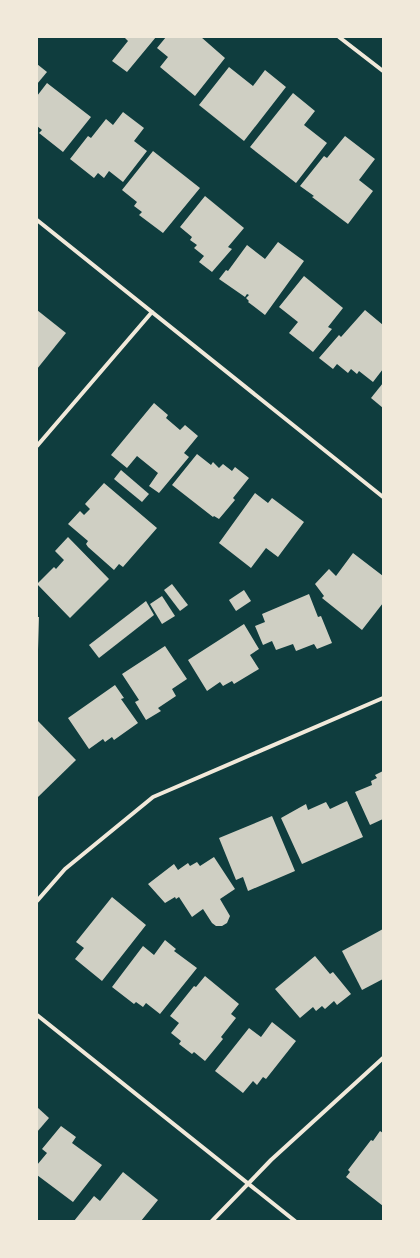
<svg xmlns="http://www.w3.org/2000/svg" width="420" height="1258" font-family="'Alegreya Sans',sans-serif">
<rect width="100%" height="100%" fill="#0f3d3e"/>
<g fill="#cfcfc3">
<path d="M124,37H156L127,72L112,61L128,41Z"/>
<path d="M166,37H201L225,58L195,96L160,67L168,57L157,48Z"/>
<path d="M37,64L47,72L37,84Z"/>
<path d="M229,67L253,86L265,70L286,87L244,141L199,105Z"/>
<path d="M47,83L91,117L63,152L39,133L42,130L37,126V96Z"/>
<path d="M293,93L315,111L304,125L327,143L296,183L250,147Z"/>
<path d="M123,112L144,128L134,141L147,151L123,182L109,171L104,178L98,173L94,178L70,159L88,136L91,138L106,119L113,125Z"/>
<path d="M345,136L375,159L359,180L373,191L348,224L312,197L314,196L300,186L324,156L327,158Z"/>
<path d="M153,151L200,188L163,233L139,215L142,212L134,206L137,202L122,190Z"/>
<path d="M205,196L244,228L228,247L232,249L212,272L199,262L204,256L194,248L197,245L190,240L192,237L180,227Z"/>
<path d="M278,242L304,261L265,315L248,302L249,301L246,298L249,295L247,294L245,297L219,279L226,270L228,271L247,245L265,259Z"/>
<path d="M304,276L343,308L328,327L332,329L313,352L289,333L298,322L279,307Z"/>
<path d="M37,310L66,333L37,369Z"/>
<path d="M365,310L383,325V369L373,382L359,371L357,374L351,369L348,373L337,364L333,369L319,358L339,335L341,337Z"/>
<path d="M383,383V408L371,398Z"/>
<path d="M154,403L168,415L166,418L180,430L185,425L198,436L184,453L189,457L159,493L149,486L158,473L137,456L127,468L111,455Z"/>
<path d="M197,454L211,465L213,462L219,468L223,464L232,471L235,467L249,478L233,498L235,500L219,519L214,516L213,517L172,485Z"/>
<path d="M121,470L149,494L142,502L114,479Z"/>
<path d="M104,483L157,528L123,567L119,564L114,570L88,547L86,544L88,541L68,524L80,511L84,515L90,509L85,504Z"/>
<path d="M255,493L268,503L272,498L304,522L278,557L266,548L251,568L219,543Z"/>
<path d="M68,537L109,579L70,618L37,584L54,567L56,569L64,560L55,551Z"/>
<path d="M353,553L383,576V603L362,630L322,598L324,596L315,584L329,569L336,576Z"/>
<path d="M172,584L188,605L180,611L164,590Z"/>
<path d="M244,590L251,601L236,611L229,600Z"/>
<path d="M309,594L318,617L321,616L332,643L317,649L314,644L296,651L293,644L276,650L272,641L263,645L255,626L265,622L262,614Z"/>
<path d="M162,596L175,616L162,624L150,604Z"/>
<path d="M146,601L154,615L99,658L89,645Z"/>
<path d="M37,617H39L38,650H37Z"/>
<path d="M244,624L259,649L250,655L259,669L234,684L232,681L223,686L220,682L207,691L188,660Z"/>
<path d="M165,646L187,679L172,689L176,696L158,708L161,711L146,720L135,702L139,700L122,674Z"/>
<path d="M115,685L124,698L121,699L138,723L114,740L112,737L105,742L103,739L89,749L68,718Z"/>
<path d="M37,720L76,760L37,798Z"/>
<path d="M383,771V819L370,825L355,792L372,785L371,781L377,778L375,775Z"/>
<path d="M347,801L363,837L302,864L281,818L306,804L308,810L326,802L330,809Z"/>
<path d="M272,816L295,871L248,891L243,877L236,880L219,838Z"/>
<path d="M214,857L235,889L220,899L230,916L227,923L222,926H216L212,923L203,909L192,917L179,897L176,899L175,897L165,903L148,884L174,864L178,870L188,863L190,866L197,862L200,866Z"/>
<path d="M112,897L146,925L102,981L75,959L84,948L76,942Z"/>
<path d="M383,929V979L362,990L342,951Z"/>
<path d="M165,940L176,949L174,951L197,968L160,1014L146,1003L143,1007L136,1002L134,1004L112,987L143,946L154,955Z"/>
<path d="M315,956L330,974L333,972L351,994L337,1005L334,1001L325,1009L322,1006L316,1011L313,1007L300,1018L275,989Z"/>
<path d="M205,976L239,1004L231,1014L236,1018L221,1037L223,1039L205,1061L194,1052L192,1054L179,1044L181,1041L171,1033L179,1023L170,1016L194,986L196,987Z"/>
<path d="M272,1022L296,1041L266,1079L263,1077L257,1085L253,1081L243,1093L215,1071L249,1028L261,1037Z"/>
<path d="M37,1107L49,1118L37,1132Z"/>
<path d="M61,1126L76,1137L72,1143L102,1165L73,1202L37,1175V1165L47,1153L42,1149Z"/>
<path d="M380,1131L383,1133V1206L346,1177L350,1172L348,1170L371,1140L373,1141Z"/>
<path d="M123,1172L158,1200L141,1221H74L94,1196L100,1201Z"/>
</g>
<g fill="none" stroke-linecap="round" stroke-linejoin="round">
<g stroke="#f1e9da" stroke-width="4">
<path d="M339,37L383,71"/>
<path d="M37,220L383,497"/>
<path d="M37,446L152,312"/>
<path d="M37,901L65,869L153,797L383,698"/>
<path d="M37,1015L295,1221"/>
<path d="M212,1221L271,1160L383,1058"/>
</g>
</g>
<rect width="420" height="1258" fill="none" stroke="#f1e9da" stroke-width="76"/>
</svg>
